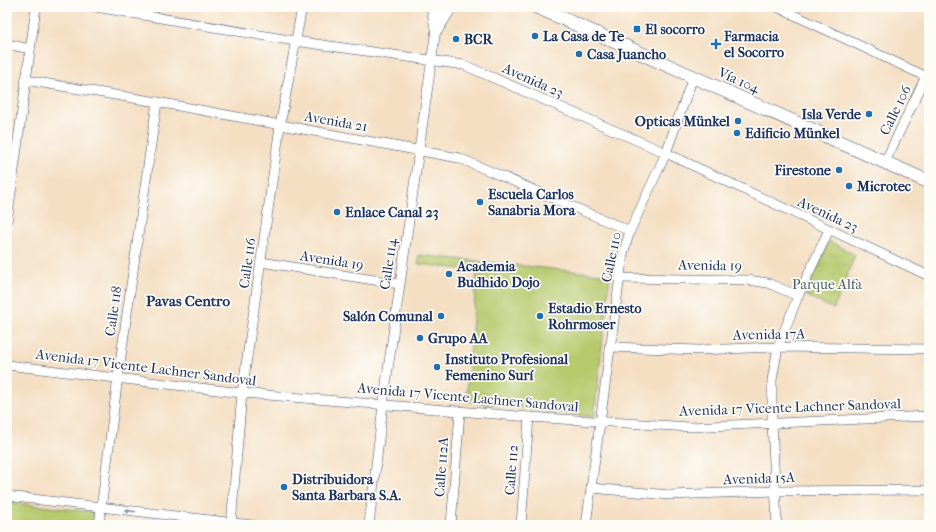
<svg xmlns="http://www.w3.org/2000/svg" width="936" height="532" font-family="'IM FELL French Canon',serif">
<defs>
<pattern id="park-tufts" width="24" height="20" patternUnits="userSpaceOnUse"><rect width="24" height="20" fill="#b6c96c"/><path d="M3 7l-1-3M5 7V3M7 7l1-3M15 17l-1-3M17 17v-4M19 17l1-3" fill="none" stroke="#9cad60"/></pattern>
</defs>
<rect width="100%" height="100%" fill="#fdfcf7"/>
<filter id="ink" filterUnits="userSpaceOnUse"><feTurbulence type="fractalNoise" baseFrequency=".025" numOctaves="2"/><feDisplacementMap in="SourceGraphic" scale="8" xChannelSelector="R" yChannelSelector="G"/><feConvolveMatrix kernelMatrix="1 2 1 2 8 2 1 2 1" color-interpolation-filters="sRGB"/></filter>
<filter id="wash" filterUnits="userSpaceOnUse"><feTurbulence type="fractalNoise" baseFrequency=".012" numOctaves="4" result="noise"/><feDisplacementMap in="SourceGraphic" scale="16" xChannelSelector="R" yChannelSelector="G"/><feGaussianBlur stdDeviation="0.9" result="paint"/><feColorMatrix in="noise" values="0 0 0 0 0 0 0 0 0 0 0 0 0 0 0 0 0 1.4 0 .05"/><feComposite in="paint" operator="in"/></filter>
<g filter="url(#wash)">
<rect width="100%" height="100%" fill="#f4dfc3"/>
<g fill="#b6c96c" stroke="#687c65">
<path d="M419,255L610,275L594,417L466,401L477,271L418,264Z"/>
<path d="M7,502L94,512L93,525H7Z"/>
</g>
<path fill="url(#park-tufts)" stroke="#687c65" d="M829,241L855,255L834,309L805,295Z"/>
</g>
<g filter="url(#ink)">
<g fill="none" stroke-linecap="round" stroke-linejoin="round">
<defs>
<g id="street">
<path d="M96,7L295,41L464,65L666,153L929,276"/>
<path d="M777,7L929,78"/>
<path d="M7,44L30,49"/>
<path d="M25,80L157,102L459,158L630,231"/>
<path d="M885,162L929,70"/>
<path d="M7,222L36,7"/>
<path d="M261,262L399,284"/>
<path d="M620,278L748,280L768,283L798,296"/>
<path d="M609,347L699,350L778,347L929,349"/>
<path d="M7,365L242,393L529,417L690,427L929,416"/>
<path d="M591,488L670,495L775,491L929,490"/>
<path d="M7,496L252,525"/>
<path d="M99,525L118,377L157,102"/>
<path d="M231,525L242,393L280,126L302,7"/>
<path d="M369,525L383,405L437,22"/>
<path d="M451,525L460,412"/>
<path d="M521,525L529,417"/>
<path d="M586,525L623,254L630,231L666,153L693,77"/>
<path d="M777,525L772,423V380L778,347L798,296L829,230"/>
</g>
<g id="secondary">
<path d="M433,7L437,28"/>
<path d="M537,7L929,182"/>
<path d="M437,28L450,7"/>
</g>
</defs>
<use href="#street" stroke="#3c496d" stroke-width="10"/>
<use href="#secondary" stroke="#3c496d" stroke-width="14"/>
<use href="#street" stroke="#fff" stroke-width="9"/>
<use href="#secondary" stroke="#fff" stroke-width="13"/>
</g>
<defs><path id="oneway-solid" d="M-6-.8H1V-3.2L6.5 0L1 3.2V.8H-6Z"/></defs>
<use fill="#8d97ae" href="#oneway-solid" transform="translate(130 511) rotate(-174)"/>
</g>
<g fill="#1f6fb2" stroke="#fdfcf7" stroke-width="1.5">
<rect x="633" y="25" width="8" height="8" rx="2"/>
<circle cx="535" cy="36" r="4"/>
<circle cx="456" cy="39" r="4"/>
<path d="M714 38h4v4h4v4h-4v4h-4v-4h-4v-4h4z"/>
<circle cx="579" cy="54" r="4"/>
<circle cx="869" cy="114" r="4"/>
<circle cx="738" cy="121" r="4"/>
<circle cx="737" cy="133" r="4"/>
<circle cx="839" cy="170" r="4"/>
<circle cx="849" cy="186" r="4"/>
<circle cx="480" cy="202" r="4"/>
<circle cx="337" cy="212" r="4"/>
<circle cx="449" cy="274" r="4"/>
<circle cx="441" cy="316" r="4"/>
<circle cx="540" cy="316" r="4"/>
<circle cx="420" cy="338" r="4"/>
<circle cx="437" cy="367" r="4"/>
<circle cx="284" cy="487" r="4"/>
</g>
<g text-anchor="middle" stroke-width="3.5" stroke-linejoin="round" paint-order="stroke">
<g font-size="14" font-weight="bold" fill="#1b2f5e" stroke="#fdfcf7" text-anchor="start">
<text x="645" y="34">El socorro</text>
<text x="543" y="41">La Casa de Te</text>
<text x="724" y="41">Farmacia<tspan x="724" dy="16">el Socorro</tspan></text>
<text x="464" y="44">BCR</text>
<text x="587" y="59">Casa Juancho</text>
<text x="861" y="119" text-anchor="end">Isla Verde</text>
<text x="730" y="126" text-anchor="end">Opticas Münkel</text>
<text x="745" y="138">Edificio Münkel</text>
<text x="831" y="175" text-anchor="end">Firestone</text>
<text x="857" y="191">Microtec</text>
<text x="488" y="199">Escuela Carlos<tspan x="488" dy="16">Sanabria Mora</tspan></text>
<text x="345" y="217">Enlace Canal 23</text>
<text x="457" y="271">Academia<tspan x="457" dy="16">Budhido Dojo</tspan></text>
<text x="548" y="313">Estadio Ernesto<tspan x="548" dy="16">Rohrmoser</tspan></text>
<text x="433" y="321" text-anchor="end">Salón Comunal</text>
<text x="428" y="343">Grupo AA</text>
<text x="445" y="364">Instituto Profesional<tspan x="445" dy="16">Femenino Surí</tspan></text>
<text x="292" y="484">Distribuidora<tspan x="292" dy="16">Santa Barbara S.A.</tspan></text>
</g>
<g font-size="14" fill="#1b2f5e" stroke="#fdfcf7">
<text transform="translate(533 80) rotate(24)" y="5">Avenida 23</text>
<text transform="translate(739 80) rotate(24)" y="5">Vía 104</text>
<text transform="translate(895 110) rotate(-64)" y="5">Calle 106</text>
<text transform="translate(336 121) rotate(10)" y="5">Avenida 21</text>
<text transform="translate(828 214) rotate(25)" y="5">Avenida 23</text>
<text transform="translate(611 257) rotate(-78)" y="5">Calle 110</text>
<text transform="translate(332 260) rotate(9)" y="5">Avenida 19</text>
<text transform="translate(247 263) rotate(-82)" y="5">Calle 116</text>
<text transform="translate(388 264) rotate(-82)" y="5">Calle 114</text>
<text transform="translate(710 265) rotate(1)" y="5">Avenida 19</text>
<text transform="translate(113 311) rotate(-82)" y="5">Calle 118</text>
<text transform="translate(769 334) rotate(-1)" y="5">Avenida 17A</text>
<text transform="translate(146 367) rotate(7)" y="5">Avenida 17 Vicente Lachner Sandoval</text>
<text transform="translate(468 397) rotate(5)" y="5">Avenida 17 Vicente Lachner Sandoval</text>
<text transform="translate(790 407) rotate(-2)" y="5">Avenida 17 Vicente Lachner Sandoval</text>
<text transform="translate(441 467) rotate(-86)" y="5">Calle 112A</text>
<text transform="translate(511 470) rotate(-86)" y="5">Calle 112</text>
<text transform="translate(759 478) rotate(-2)" y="5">Avenida 15A</text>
</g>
<g font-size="14" fill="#4a5d62" stroke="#fdfcf7">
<text x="827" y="289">Parque Alfa</text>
</g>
<g font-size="15" font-weight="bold" fill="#1b2f5e" stroke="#fdfcf7">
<text x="188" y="306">Pavas Centro</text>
</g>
</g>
<rect width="936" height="532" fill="none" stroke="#fdfcf7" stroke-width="24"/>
</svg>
